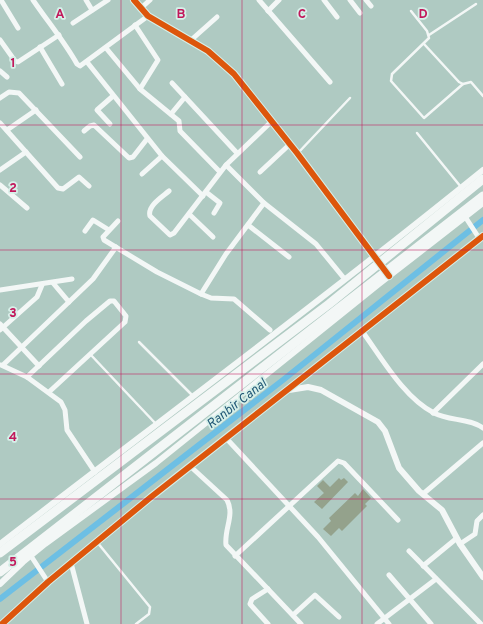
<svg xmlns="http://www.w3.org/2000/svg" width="483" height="624" font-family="Overpass,sans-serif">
<rect width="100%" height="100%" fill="#afcac2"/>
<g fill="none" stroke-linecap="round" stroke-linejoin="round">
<path stroke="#6dbfe4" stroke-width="6" d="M0,599L283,380L483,220"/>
</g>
<g fill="#94a28c">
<path d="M339,478L341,480L344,478L348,482L322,509L314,502L324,493L317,486L323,480L330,487Z"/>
<path d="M363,489L371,498L365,504L367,506L342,531L339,528L331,536L323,529L331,521L329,518L355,493L358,496Z"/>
</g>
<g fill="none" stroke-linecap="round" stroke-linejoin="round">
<g stroke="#f3f7f6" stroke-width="2.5">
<path d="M411,11L427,31L429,38L392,74L391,81L424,118L463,84"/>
<path d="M429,35L476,4"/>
<path d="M424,44L459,82L463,84L471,82L483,96"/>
<path d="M417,133L461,187"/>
<path d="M298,153L350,98"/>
<path d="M139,342L192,395"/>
<path d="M90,354L156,424"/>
<path d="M97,542L150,607L149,614L136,624"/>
</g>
<g stroke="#f3f7f6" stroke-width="5">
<path d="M1,0L18,28"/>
<path d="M33,0C48,22 64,41 77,64L80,66L148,16"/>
<path d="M86,0L92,10"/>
<path d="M134,0L148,16L208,51L234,74L297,153L387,273"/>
<path d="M259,0L330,82"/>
<path d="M324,0L337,17"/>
<path d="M350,0L360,13"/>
<path d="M366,0L371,6"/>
<path d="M140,9L150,0"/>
<path d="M268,11L279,0"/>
<path d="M73,23L108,0"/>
<path d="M135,25L158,60L140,89"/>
<path d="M0,40L15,61L18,62L59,35"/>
<path d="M190,41L217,17"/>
<path d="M40,47L62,84"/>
<path d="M106,48L140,89L179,121L180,131L220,172"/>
<path d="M87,62L162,156L203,196"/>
<path d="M0,71L7,77"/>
<path d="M172,83L237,153"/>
<path d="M0,98L9,92L19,93L80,157"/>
<path d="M171,114L185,97"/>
<path d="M0,123L58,188L63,189L79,177L89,186"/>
<path d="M110,124L97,110L113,96"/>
<path d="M7,130L36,110"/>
<path d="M84,131L90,126L94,125L129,158L133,157L147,139"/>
<path d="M226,165L264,203L316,244L343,277"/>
<path d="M0,170L26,152"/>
<path d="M260,172L290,144"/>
<path d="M142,174L162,156"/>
<path d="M0,185L27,208"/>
<path d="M169,191C162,197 147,206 150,216L170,235L174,233L226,165L272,121"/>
<path d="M206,192L220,203L214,213"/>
<path d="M189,214L213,237"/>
<path d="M466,218L479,238"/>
<path d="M118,221L103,237L104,240L157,272L201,294L211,298L234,299L270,330"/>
<path d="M248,225L289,257"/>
<path d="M85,231L93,220L109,230"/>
<path d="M53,283L69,302"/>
<path d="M0,290L72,279"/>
<path d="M201,294L226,254L264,203"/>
<path d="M0,324L39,366"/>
<path d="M0,330L37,297L42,285"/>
<path d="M362,331C381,357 404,398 434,413C449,421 469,418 483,428"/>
<path d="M1,365L27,377L61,402L65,410L67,430L95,472"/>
<path d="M3,365L93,279L116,247"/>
<path d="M27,377L86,321L110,301H114L126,316L125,322L49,392"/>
<path d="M433,413L483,364"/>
<path d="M226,438L318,537L389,624"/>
<path d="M190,466L227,500C235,515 224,529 226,545L301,624"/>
<path d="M423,494L483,443"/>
<path d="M460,544L475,534L477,521L483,515"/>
<path d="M409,551L481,624"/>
<path d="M31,556L48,582"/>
<path d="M235,556L338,461L344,463L398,520"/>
<path d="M71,563L87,624"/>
<path d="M423,566L457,538"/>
<path d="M389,575L431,624"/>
<path d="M268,589L252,599L250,604L268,624"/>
<path d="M293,615L315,595L339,617"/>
<path d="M377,624L436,579"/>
</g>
<g stroke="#f3f7f6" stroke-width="6">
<path d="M289,390L308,387L321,390L378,422L385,431L399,468L419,491L442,510L460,544L483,577"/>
<path d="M0,544C161,420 325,298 483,170"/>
<path d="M0,584L23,562L45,544L156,463L379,284L483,203"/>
<path d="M2,624L48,582L151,497L483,236"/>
</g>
<g stroke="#f3f7f6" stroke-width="9">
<path d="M0,553L329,304L483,179"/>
<path d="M0,572L483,196"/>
</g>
<defs>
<g id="cycleway">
<path d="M134,0L148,16L208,51L234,74L297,153L389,276"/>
<path d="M2,624L48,582L151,497L483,236"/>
</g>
</defs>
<use href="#cycleway" stroke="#d7f0e9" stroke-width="8"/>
<use href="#cycleway" stroke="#dd560c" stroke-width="6"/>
</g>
<path fill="none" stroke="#c2185b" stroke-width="1" stroke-opacity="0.55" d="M121,0V624M242,0V624M362,0V624M0,125H483M0,250H483M0,374H483M0,499H483"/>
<g text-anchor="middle" stroke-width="3.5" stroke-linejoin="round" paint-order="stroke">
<g font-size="13" font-style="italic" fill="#205775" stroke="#d7f0e9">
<text transform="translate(236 403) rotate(-38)" y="5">Ranbir Canal</text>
</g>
</g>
<g font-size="13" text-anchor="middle" font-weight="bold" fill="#c2185b" stroke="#d7f0e9" stroke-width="3.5" stroke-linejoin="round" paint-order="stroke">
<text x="60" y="18">A</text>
<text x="181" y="18">B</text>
<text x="302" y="18">C</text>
<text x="423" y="18">D</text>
<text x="13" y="67">1</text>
<text x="13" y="192">2</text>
<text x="13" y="317">3</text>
<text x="13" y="441">4</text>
<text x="13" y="566">5</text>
</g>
</svg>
